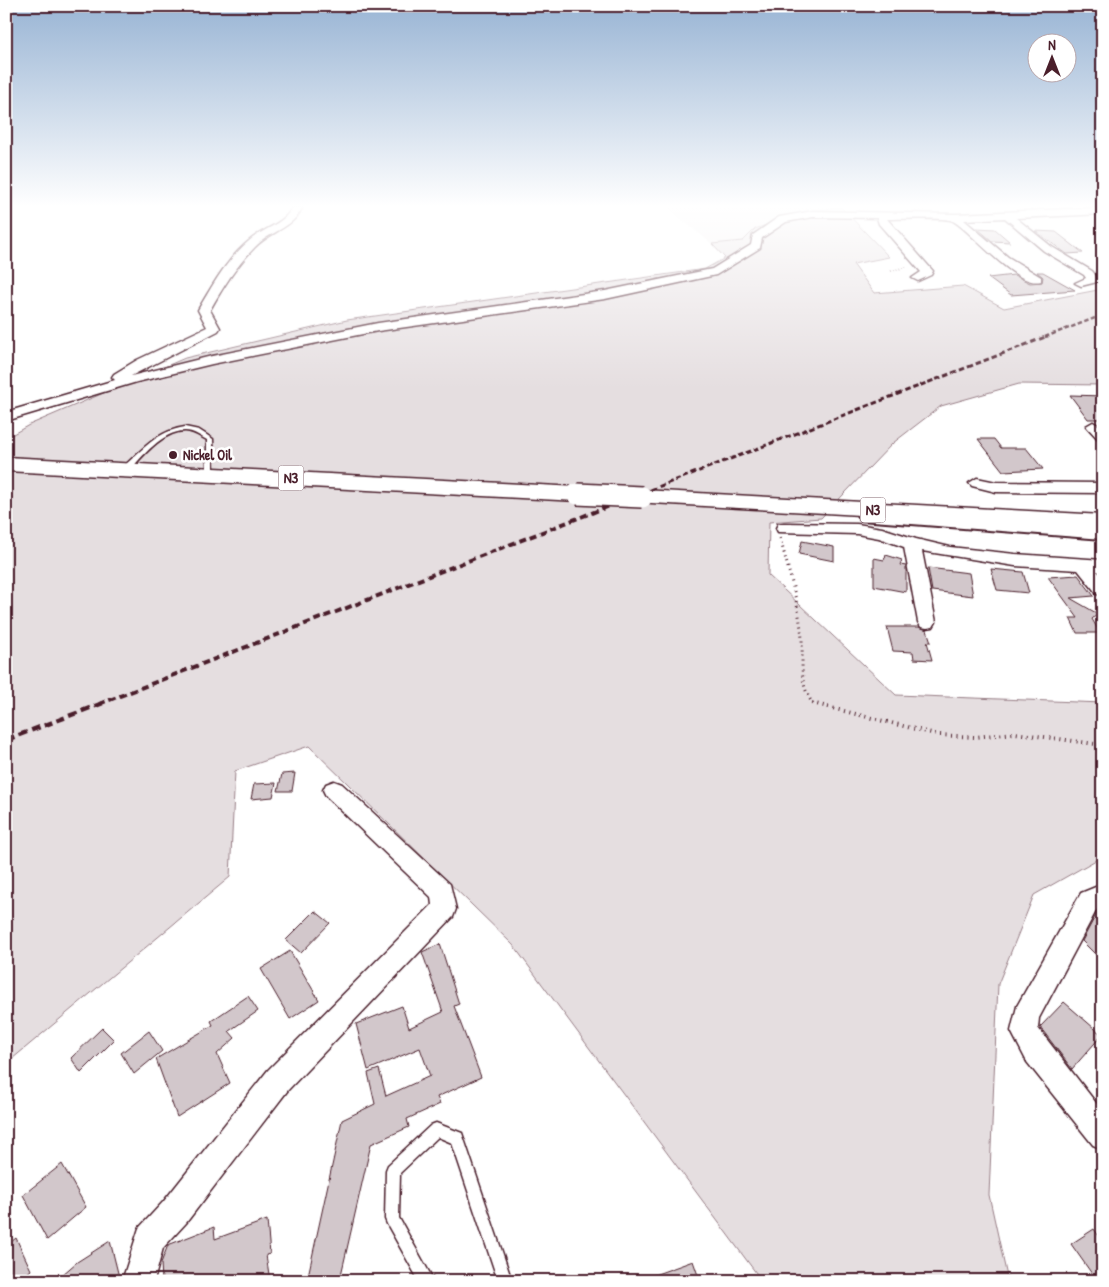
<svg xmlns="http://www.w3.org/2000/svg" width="1109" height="1287" font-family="'Patrick Hand',sans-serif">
<rect width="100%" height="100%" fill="#fff"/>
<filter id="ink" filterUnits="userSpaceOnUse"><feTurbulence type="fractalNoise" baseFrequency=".02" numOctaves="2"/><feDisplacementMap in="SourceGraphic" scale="10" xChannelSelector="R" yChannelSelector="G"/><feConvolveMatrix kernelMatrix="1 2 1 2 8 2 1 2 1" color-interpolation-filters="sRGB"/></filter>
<g filter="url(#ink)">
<path fill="#f2eeef" d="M668,208H831L793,215L755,229L743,241L712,244Z"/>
<path fill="#e5dee0" stroke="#987e86" d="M831,208H842L889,257L853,264L874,293L963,286L1004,308L1103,289V385L1019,384L941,406L893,443L821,518L769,522L768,575L896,695L1103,703V856L1034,895L998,984L989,1195L1008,1281H762L513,945L309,746L235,771L230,877L6,1064V438L29,425L185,358L347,320L705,269L725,258L712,244L743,241L755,229L793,215Z"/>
<g fill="#d2c7cb" stroke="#4a1f2b">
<path d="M977,228L995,229L1010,242L992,241Z"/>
<path d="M1035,231L1056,232L1083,253L1067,254Z"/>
<path d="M1037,272H1043L1075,290L1011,295L988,278L1014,275L1030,283L1042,282L1043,277Z"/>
<path d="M1070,395L1103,396V419H1088Z"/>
<path d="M978,439H994L1001,448H1026L1043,469L1003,471Z"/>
<path d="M802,541L834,547V561L799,554Z"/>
<path d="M886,555L902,560L900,565L906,566V592L874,586V558L884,560Z"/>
<path d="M928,568L969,573L973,596L932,591Z"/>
<path d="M991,569L1023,572L1029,593L997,590Z"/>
<path d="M1078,575L1094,596L1070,598L1098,614L1092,619L1100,633H1077L1070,618H1078L1048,577Z"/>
<path d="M887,627H919L927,630L931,642H927L932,660L914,659L913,652L893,651Z"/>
<path d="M295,773L292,791H278L282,774Z"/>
<path d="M276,783L273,797L251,799L254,784Z"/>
<path d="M315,911L330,923L301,953L286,940Z"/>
<path d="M1097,913L1103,918V962L1082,941Z"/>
<path d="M440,944L459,1004L454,1006L481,1077L437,1097L440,1104L407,1119L409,1127L371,1144L341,1275L308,1276L342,1120L375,1104L368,1073L379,1069L386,1096L430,1076L420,1048L368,1070L356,1024L402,1006L409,1028L443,1012L422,952Z"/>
<path d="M290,951L319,1000L290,1019L261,969Z"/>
<path d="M248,996L258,1011L229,1031L235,1038L217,1054L230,1083L177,1117L156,1059L213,1025L211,1021Z"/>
<path d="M1064,1002L1102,1035L1072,1069L1040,1027Z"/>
<path d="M102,1028L114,1040L81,1073L71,1058Z"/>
<path d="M149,1031L162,1051L134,1074L121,1053Z"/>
<path d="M62,1164L86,1207L47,1240L23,1195Z"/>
<path d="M267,1220L270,1254L266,1255L270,1281H162L161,1263L168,1245L214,1227L215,1239Z"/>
<path d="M1094,1229L1103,1242V1281H1097L1071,1244Z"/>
<path d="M16,1238L31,1270L18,1281H6V1246Z"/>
<path d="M110,1241L120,1281H55L77,1262Z"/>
<path d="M693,1261L700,1281H643V1279Z"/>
</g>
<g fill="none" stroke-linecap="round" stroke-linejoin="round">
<defs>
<g id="lane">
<path d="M185,427L199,430L213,439L214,476H208L207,474V440C200,436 193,431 185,431C162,431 142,457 128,472H122V468C142,450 157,431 185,427Z"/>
<path d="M436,1123L462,1133L512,1281H498L452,1143L438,1137L400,1173L399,1218L434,1281H419L387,1224L385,1219L386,1170L388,1165L431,1125Z"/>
</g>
<g id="street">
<path d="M292,208H302C292,229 270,231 255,247C236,266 223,287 210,310L220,328L218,331L131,376L212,356L378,323L605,291L712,269L751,245L753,235L779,217L813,211L955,214L1091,208H1103V214L1016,218L1052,247L1092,271L1099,280L1097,282L1081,286L1075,283L1086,278L1084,275L1044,251L1005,218L964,220L1008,257L1041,277V281C1016,288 973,232 953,221C946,217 899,219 887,219L933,271L931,275L918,281L912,278L921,272L879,224L877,218L813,217L786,222L762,238L760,248L716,275L605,299L378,331L212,364L137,382L6,421V412L115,380L112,377L114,374L137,360L207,327L198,310C212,286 227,259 249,241C262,229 283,225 292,208Z"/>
<path d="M1093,422L1103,428V440L1098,439L1086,426Z"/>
<path d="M977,478L996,482L1103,483V493L996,492L972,486L969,483Z"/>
<path d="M784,523L857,524L882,528L916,539L950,547L1015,554L1103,560V572L1097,571L1103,578V596L1097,594L1078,570L1015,566L922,551L936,622L933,627L927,628L921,627L918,622L904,547L879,538L857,534L778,532L776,528L778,524Z"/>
<path d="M334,781L342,784L450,884L456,909L453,917L288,1090L186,1223L163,1248L154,1281H122L139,1228L164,1201L268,1070L432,905L431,897L326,796L323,790L326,784Z"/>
<path d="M1103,884V906L1097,909L1039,1018L1038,1028L1103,1112V1149L1093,1145L1027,1062L1011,1031L1017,1006L1081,893Z"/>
</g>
<path id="secondary" d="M868,508L1103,525V539L860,520L857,515L860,510Z"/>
<g id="highway">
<path d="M6,457L577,487L585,489L589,494L585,499L577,501L6,471Z"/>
<path d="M642,490L1103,515V529L634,502L630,497L634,492Z"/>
</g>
</defs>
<use href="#lane" stroke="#4a1f2b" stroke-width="3"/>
<use href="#street" stroke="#4a1f2b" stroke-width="3"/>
<use href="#secondary" stroke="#4a1f2b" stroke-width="4"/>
<use href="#highway" stroke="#4a1f2b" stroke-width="3"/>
<path stroke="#4a1f2b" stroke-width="2" stroke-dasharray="0.5 2.5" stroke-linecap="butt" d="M891,271L906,267"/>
<path stroke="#4a1f2b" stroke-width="3" stroke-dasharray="1 4" stroke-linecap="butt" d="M780,538C788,568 797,598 801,629C805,656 796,680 813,704"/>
<path stroke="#4a1f2b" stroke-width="4" stroke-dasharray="1 4.5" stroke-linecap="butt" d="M812,703L939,735L975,737L1015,733L1103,745"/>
<use href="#lane" fill="#fff" fill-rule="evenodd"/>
<use href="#street" fill="#fff" fill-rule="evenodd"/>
<use href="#secondary" fill="#fff" fill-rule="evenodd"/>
<use href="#highway" fill="#fff" fill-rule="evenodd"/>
<path stroke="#4a1f2b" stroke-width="2.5" stroke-dasharray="4.5 2.5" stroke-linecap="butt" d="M1045,337L1103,315"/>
<path stroke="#4a1f2b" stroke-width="3" stroke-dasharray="5.5 3" stroke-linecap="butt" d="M627,499L1048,336"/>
<path stroke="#4a1f2b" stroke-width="4" stroke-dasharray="7 4" stroke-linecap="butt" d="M99,704L630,498"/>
<path stroke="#4a1f2b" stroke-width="4.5" stroke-dasharray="9 4.5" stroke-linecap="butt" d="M6,740L103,703"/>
<defs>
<path id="highway-bridge" d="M577,494L642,497"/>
</defs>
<use href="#highway-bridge" stroke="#4a1f2b" stroke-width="24" stroke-linecap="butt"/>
<use href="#highway-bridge" stroke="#fff" stroke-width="21"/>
</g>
</g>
<linearGradient id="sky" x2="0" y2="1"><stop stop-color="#98b4d4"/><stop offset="0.53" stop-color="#fff"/><stop offset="1" stop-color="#fff" stop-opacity="0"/></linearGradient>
<rect width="1109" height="389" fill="url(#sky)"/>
<circle fill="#4a1f2b" stroke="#fff" stroke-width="2" cx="173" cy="455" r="5"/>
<g text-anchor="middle" stroke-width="5" stroke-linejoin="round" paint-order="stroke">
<g font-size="14" font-weight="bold" fill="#4a1f2b" stroke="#fff" text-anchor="start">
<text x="183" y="460">Nickel Oil</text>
</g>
<g fill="#fff" stroke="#80626b" stroke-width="1">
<rect x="278.5" y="465.5" width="25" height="25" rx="4"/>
<rect x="860.5" y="497.5" width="25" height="25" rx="4"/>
</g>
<g font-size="15" font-weight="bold" fill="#4a1f2b">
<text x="291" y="483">N3</text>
<text x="873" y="515">N3</text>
</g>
</g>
<rect width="1109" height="1287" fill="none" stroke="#fff" stroke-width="25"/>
<rect x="12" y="12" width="1084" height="1262" fill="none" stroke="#4a1f2b" stroke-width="2" filter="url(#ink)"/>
<g transform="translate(1052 58)"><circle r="24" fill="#ffffff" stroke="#b7a5aa"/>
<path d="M0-4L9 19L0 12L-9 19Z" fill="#4a1f2b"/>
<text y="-8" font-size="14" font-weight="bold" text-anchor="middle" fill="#4a1f2b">N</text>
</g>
</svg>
